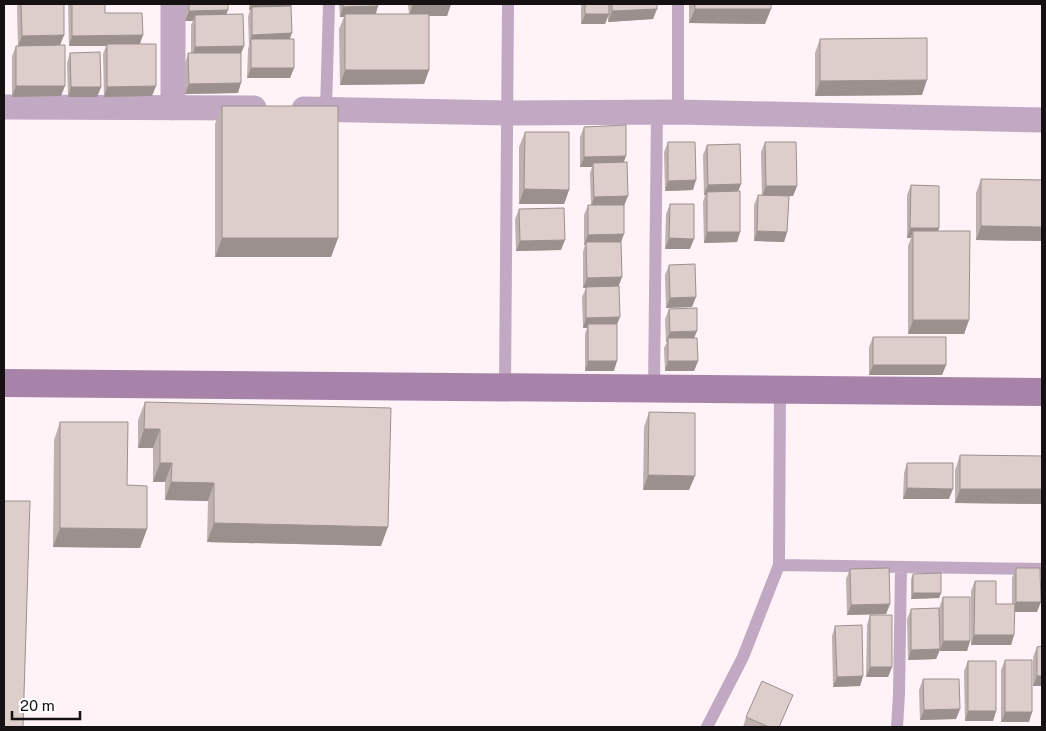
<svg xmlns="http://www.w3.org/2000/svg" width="1046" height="731" font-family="'Public Sans',sans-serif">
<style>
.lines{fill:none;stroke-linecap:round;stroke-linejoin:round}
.lane{stroke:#c1a9c4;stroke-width:12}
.street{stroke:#c1a9c4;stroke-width:25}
.secondary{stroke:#a783aa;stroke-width:28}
.wall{fill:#beb1af}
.shaded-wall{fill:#9b908e}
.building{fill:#ddcecb;stroke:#9b908e}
</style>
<rect width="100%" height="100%" fill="#fff3f7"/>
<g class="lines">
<!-- lane -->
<path class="lane" d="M326 109 329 4
M678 112V4
M505 388 508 4
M654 388 657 112
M779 565 1042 569
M707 727 743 657 779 565 780 389
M897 727 899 694 901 567"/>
<!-- street -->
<path class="street" d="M173 4V108
M4 107 254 108
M304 109 508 113 678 112 1042 120"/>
<!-- secondary -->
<path class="secondary" d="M4 383 1042 392"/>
</g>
<!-- wall -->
<path class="wall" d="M18 4H64V35L60 45 34 46 61 96 12 97V56L16 46H18L17 6Z
M68 4H105V13L143 35 140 44 152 96 104 97 103 54 106 46H69Z
M185 4H228L226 15 244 46 241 53 238 93 185 94V64L188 53H191V25L193 21H185Z
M249 4H292L291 6 290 39 294 68 290 78H247L248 49 249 45 248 17 250 10H249Z
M339 4H378L376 14H409L408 4H451L447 16H429V70L424 84 340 85 339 29 344 17H340Z
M581 4H657L653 19 608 22V16L605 24H581Z
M689 4H771L765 24 689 23Z
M820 39 922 95 815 96V53Z
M70 53 101 87 97 97H68L67 63Z
M222 106 338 238 331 257H215V124Z
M584 127 626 156 624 162V206L621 243 617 325 614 371H585V334L587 328H583L582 297 586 288H583V252L585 245H584V215L588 205H591L590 173 592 167H580V137Z
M525 132 569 190 564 204H519V147Z
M668 142 693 190 665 191 664 152Z
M765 142 797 186 793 196H789L787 232 784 242 754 241V205L758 195H762L761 152Z
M707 145 741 184 738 191 740 232 737 242 704 243 703 202 705 195H704L703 155Z
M981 179 1042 180V241L976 240V193Z
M911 185 939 228 938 231 969 320 964 334H908V246L911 238H907V195Z
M670 204 690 249H665L666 214Z
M519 209 561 250 516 251 515 219Z
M669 265 692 307 666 308 665 275Z
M669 309 694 338 698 361 694 371H665L664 348 667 342H666L665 319Z
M873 337 946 365 942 375H869V347Z
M145 402 381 546 207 542 208 501 165 500V482H153V448H138V420Z
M649 412 689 490H643L644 427Z
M60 422 127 485 147 529 140 548 53 547 54 440Z
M960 455 1042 456V504L955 503V470Z
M907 463 949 499H903L904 473Z
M1016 568 1037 612H1014V635L1011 645H971V591L975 581 996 604H1012V578Z
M850 569 890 604 886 614 847 615 846 579Z
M913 574 941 593 939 598 911 599V579Z
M1042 586V633L1041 589Z
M943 597 970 641 967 651 940 650 936 659 908 660 907 619 911 609 939 608Z
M870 615 892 667 888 677H866L867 625Z
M835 626 863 676 860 686 833 687 832 636Z
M1042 646V686H1033V657L1037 647Z
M1005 660 1032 712 1029 722H1001V670Z
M968 661 996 711 993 721H965L964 671Z
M923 679 960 709 956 719 920 720 919 690Z
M789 705 779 727H743L746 717Z"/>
<!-- shaded-wall -->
<path class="shaded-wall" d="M252 4H292L290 8 252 7 250 10H249Z
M413 4H451L447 16H409Z
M378 6 375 16 345 14 344 17H340L343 7Z
M657 9 653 19 608 22 612 11Z
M695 9H771L765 24 689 23Z
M228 10 224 20 195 15 193 21H185L189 11Z
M585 14H609L605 24H581Z
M292 33 288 44 251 39 249 45 252 35Z
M64 35 60 45 18 46 22 36Z
M143 35 139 45 107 44 106 46H69L72 36Z
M244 46 240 56 192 57 195 47Z
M251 68H294L290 78H247Z
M345 70H429L424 84 340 85Z
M927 80 922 95 815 96 820 81Z
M241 83 238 93 185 94 189 84Z
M16 86H65L61 96 12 97Z
M156 86 152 96 104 97 107 87Z
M71 87H101L97 97H68Z
M626 156 622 166 593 163 592 167H580L584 157Z
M696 180 693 190 665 191 668 181Z
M741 184 737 194 707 192 705 195H704L708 185Z
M766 186H797L793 196 762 197Z
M524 189 569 190 564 204H519Z
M628 196 624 206 591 207 594 197Z
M981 226 1042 227V241L976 240Z
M910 228H939L935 239 913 231 911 238H907Z
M757 231 787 232 784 242 754 241Z
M707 232H740L737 242 704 243Z
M624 234 620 245 586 242 585 245H584L588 235Z
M222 238H338L331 257H215Z
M669 238 694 239 690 249H665Z
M565 240 561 250 516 251 520 241Z
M622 277 618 288H583L587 278Z
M696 297 692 307 666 308 670 298Z
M620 317 616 327 588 324 587 328H583L586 318Z
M913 320H969L964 334H908Z
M697 331 693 341 668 338 667 342H666L670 332Z
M588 361H617L614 371H585Z
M668 361H698L694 371H665Z
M873 365H946L942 375H869Z
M144 429H160L153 448H138Z
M160 463H172L165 482H153Z
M648 475 695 476 689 490H643Z
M171 482 214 483 208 501 165 500Z
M907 488 953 489 949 499H903Z
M960 489H1042V504L955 503Z
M214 523 388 527 381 546 207 542Z
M60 528 147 529 140 548 53 547Z
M913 593H941L939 598 911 599Z
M1016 602H1041L1037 612H1012Z
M890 604 886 614 847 615 851 605Z
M974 635H1014L1011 645H971Z
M943 641H970L967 651H940Z
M940 649 936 659 908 660 911 650Z
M870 667H892L888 677H866Z
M863 676 860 686 833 687 837 677Z
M1037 676H1042V686H1033Z
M960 709 956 719 920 720 924 710Z
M968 711H996L993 721H965Z
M1005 712H1032L1029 722H1001Z"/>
<!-- building -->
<path class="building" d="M21 4H64V35L22 36Z
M72 4H105V13H142L143 35 72 36Z
M189 4H228V10L189 11Z
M343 4H378V6L343 7Z
M585 4H609V14H585Z
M612 4H657V9L612 11Z
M695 4H771V9H695Z
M291 6 292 33 252 35V7Z
M243 14 244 46 195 47V15Z
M345 14H429V70H345Z
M927 38V80L820 81V39Z
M251 39H294V68H251Z
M107 44H156V86L107 87Z
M65 45V86H16V46Z
M100 52 101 87H71L70 53Z
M188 53H241V83L189 84Z
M222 106H338V238H222Z
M626 125V156L584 157V127Z
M525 132H569V190L524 189Z
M668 142H695L696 180 668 181Z
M765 142H796L797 186H766Z
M740 144 741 184 708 185 707 145Z
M627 162 628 196 594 197 593 163Z
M981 179 1042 180V227L981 226Z
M911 185 939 186V228H910Z
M740 191V232H707V192Z
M758 195 789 196 787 232 757 231Z
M670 204H694V239L669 238Z
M588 205H624V234L588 235Z
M564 208 565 240 520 241 519 209Z
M913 231H970L969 320H913Z
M586 242H621L622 277 587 278Z
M695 264 696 297 670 298 669 265Z
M619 286 620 317 586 318V287Z
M697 308V331L670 332 669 309Z
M588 324H617V361H588Z
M873 337H946V365H873Z
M668 338H697L698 361H668Z
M145 402 391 408 388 527 214 523V483L171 482 172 463H160V429H144Z
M649 412 695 413V476L648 475Z
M60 422H128L127 485 147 486V529L60 528Z
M960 455 1042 456V489H960Z
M907 463H953V489L907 488Z
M4 501H30L23 727H4Z
M889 568 890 604 851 605 850 569Z
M1016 568H1040L1041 602H1016Z
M941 573V593H913V574Z
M975 581H996V604H1015L1014 635H974Z
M943 597H970V641H943Z
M939 608 940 649 911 650V609Z
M870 615H892V667H870Z
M862 625 863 676 837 677 835 626Z
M1042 646V676H1037V647Z
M1005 660H1032V712H1005Z
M968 661H996V711H968Z
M923 679H959L960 709 924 710Z
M762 681 793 695 779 727H769L746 717Z"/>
<!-- border -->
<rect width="1046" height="731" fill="none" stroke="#151112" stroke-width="10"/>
<!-- scale -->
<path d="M12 711v8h68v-8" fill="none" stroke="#151112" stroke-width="2.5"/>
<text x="20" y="711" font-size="15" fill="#151112" stroke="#ffffff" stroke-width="4" paint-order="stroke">20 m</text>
</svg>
